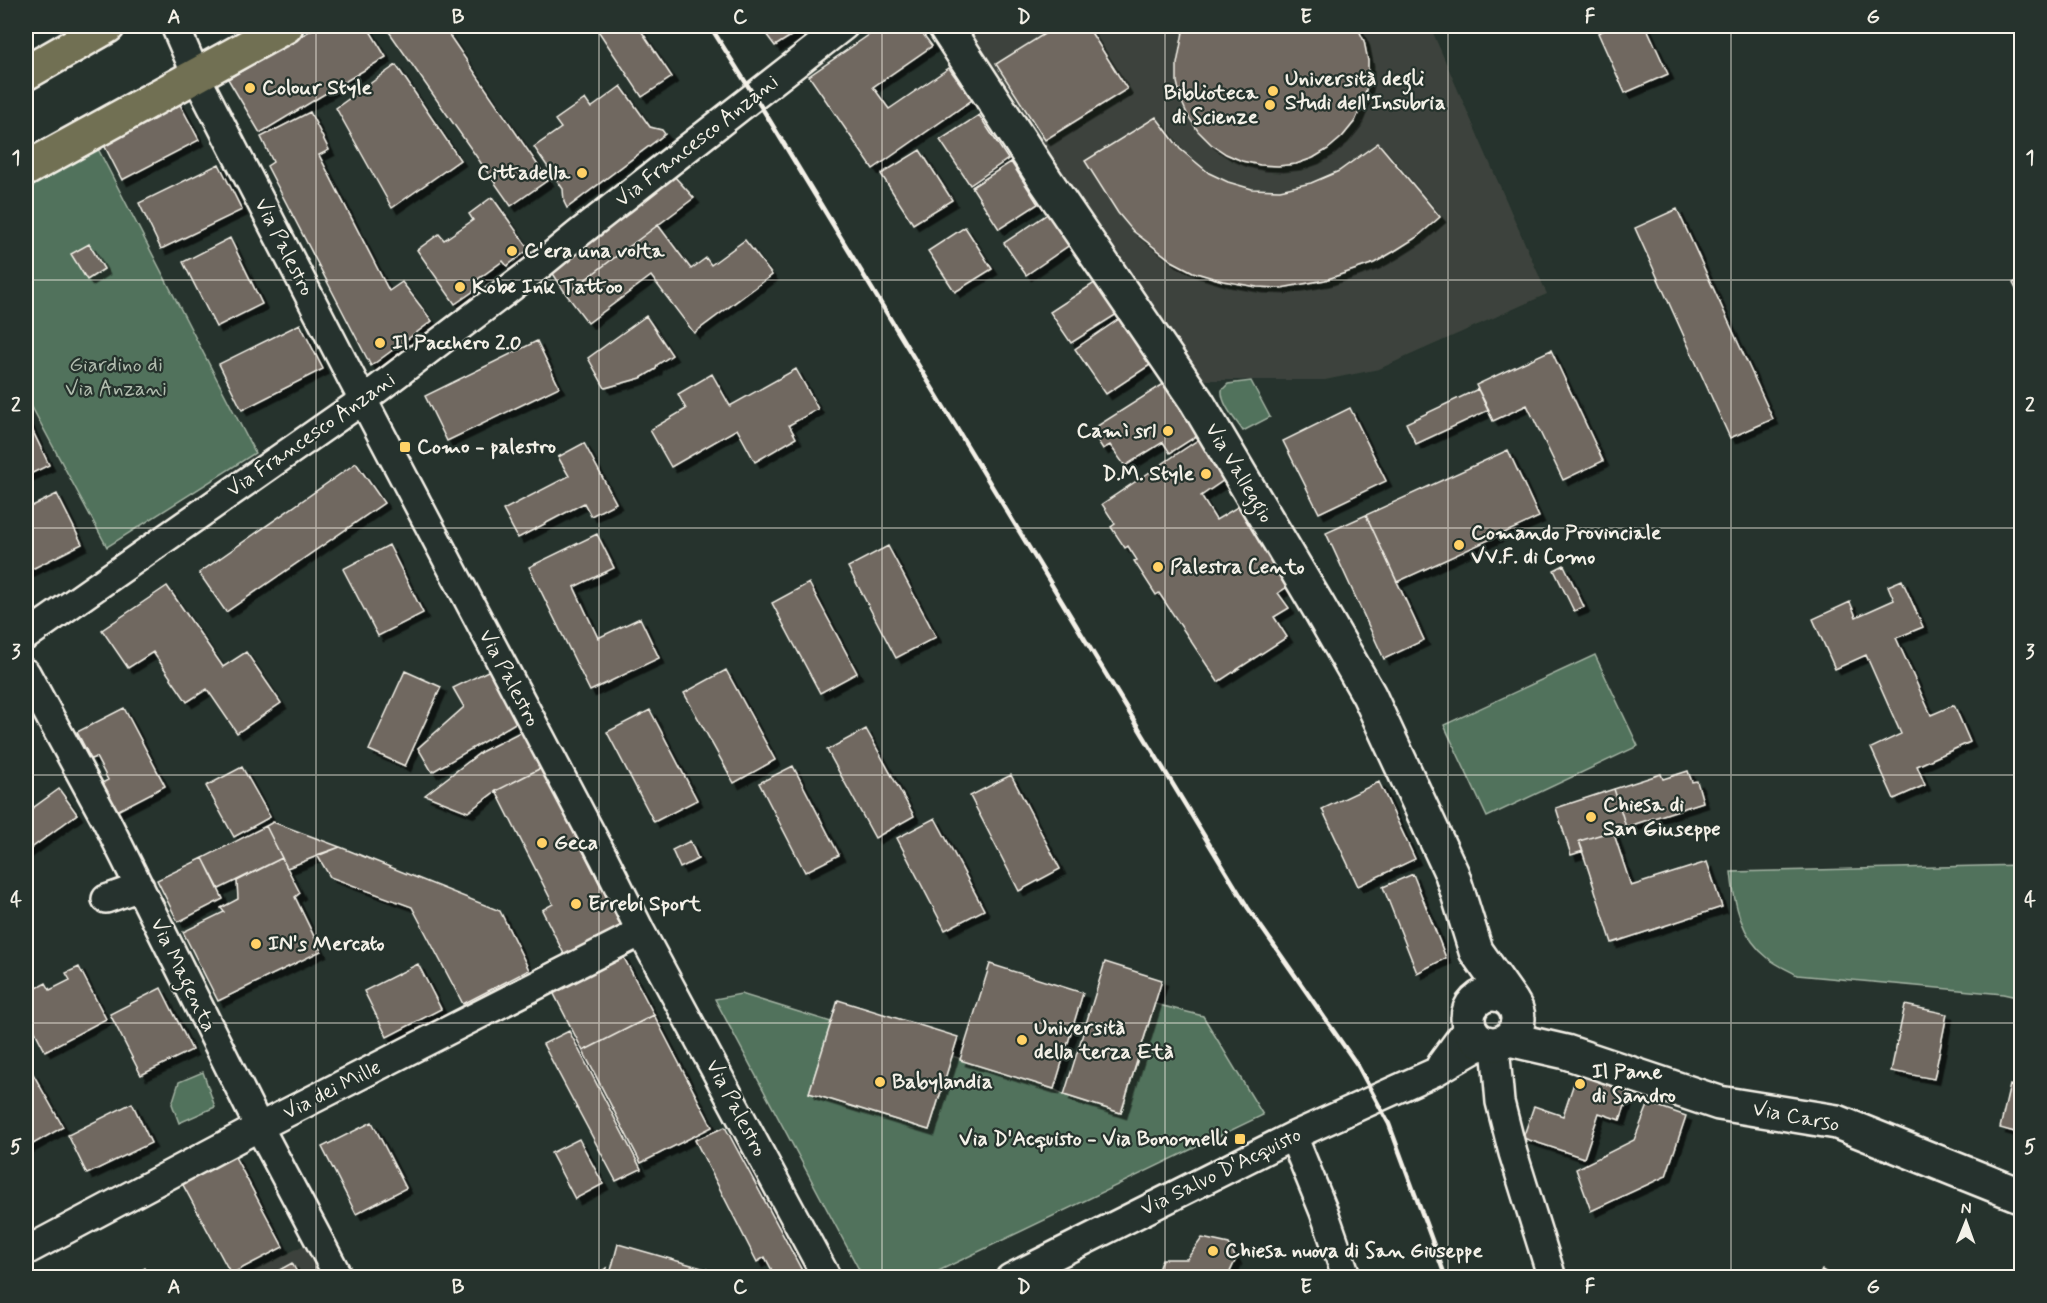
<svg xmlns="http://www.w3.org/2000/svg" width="2047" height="1303" font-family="Mynerve,sans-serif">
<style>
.built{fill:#3c433c}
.green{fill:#51725c;stroke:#a2b2a2;stroke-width:1.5}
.building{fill:#6f6760;stroke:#f4f1e8;stroke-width:1.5;filter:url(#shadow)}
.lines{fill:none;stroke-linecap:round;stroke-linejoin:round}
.minor-casing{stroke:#f4f1e8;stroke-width:32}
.tertiary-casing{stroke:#f4f1e8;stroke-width:38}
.primary-casing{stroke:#f4f1e8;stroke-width:38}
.minor{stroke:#26332d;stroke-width:27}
.tertiary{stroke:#26332d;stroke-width:33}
.primary{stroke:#716f52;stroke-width:33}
.rail{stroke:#f4f1e8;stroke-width:4.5}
.grid{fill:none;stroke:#f4f1e8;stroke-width:1.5;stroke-opacity:0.55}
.poi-dot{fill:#ffd166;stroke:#26332d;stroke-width:2}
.labels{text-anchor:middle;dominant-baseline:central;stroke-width:4.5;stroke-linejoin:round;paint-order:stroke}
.poi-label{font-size:21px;font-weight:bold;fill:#f4f1e8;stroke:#26332d;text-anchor:start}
.street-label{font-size:21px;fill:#f4f1e8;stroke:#26332d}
.park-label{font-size:21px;fill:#b3beb0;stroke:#26332d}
.neatline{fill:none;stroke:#f4f1e8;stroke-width:2}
.grid-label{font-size:20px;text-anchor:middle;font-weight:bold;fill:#f4f1e8}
</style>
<defs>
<filter id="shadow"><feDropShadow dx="5.5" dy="5.5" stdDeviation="0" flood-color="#0009"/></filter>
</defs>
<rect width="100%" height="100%" fill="#26332d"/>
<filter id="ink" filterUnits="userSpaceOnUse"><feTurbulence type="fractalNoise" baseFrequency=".0167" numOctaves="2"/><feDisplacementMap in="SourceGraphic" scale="12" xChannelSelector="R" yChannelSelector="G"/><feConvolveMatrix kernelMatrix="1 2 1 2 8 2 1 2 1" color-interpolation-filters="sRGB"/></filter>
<g filter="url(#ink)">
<!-- built -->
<path class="built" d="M965 26H1430L1547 294 1379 369 1325 380H1205L1132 279 1058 172Z
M306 1244 322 1277H300L292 1263 265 1277 239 1278Z"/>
<!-- green -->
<path class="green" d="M95 143 255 453 107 547 26 396V181Z
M1251 381 1270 417 1243 431C1235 419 1221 404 1222 390L1228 384Z
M1595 655 1638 746 1487 817 1444 725Z
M2021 865V998L2003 994 1797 975C1787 969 1776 965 1768 958 1741 937 1734 904 1731 872Z
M741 994 831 1022 809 1093 929 1130 952 1056 1054 1089 1064 1095 1121 1113 1155 1004 1203 1016 1263 1115 926 1277H863L715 999Z
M203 1072 215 1107 179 1123 172 1104 179 1082Z"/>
<!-- building -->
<path class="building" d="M318 26H367L386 57 260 133 228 79Z
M385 26H443L548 180 511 206Z
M595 26H638L672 77 642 97Z
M760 26H807L775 46Z
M882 26H917L932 46 873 87 889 109 949 68 972 100 873 169 809 76Z
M1057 26H1087L1127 89 1045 140 996 64Z
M1176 26H1357L1364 41 1368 61V82L1363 102 1355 121 1342 137 1328 149 1313 158 1296 164 1278 166 1260 165 1242 161 1226 154 1211 144 1198 131 1188 116 1181 100 1177 82V64L1183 32Z
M1614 26H1646L1668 74 1625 93 1598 33Z
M396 65 460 160 392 208 336 108Z
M621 86 650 127 662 130 665 134 567 208 564 202 563 189 534 147 561 128 555 120 585 99 591 108Z
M177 99 199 140 122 180 101 139Z
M310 112 329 150 319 155 389 291 402 282 432 321 371 366 267 166 273 162 261 137Z
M979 115 1008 159 970 185 940 140Z
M1156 117 1180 149 1209 173 1228 182 1252 189 1280 190 1311 183 1339 171 1378 143 1440 217 1417 237 1393 252 1374 263 1325 280 1281 288 1257 287 1223 281 1193 272 1172 261 1133 231 1118 213 1085 161Z
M920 150 952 200 913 224 881 174Z
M1011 162 1038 204 999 229 972 187Z
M219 164 242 210 161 249 139 203Z
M674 176 694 198 566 294 550 269Z
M492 197 529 249 507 266 503 261 474 282 478 288 455 304 417 250 439 234 444 240 473 220 469 214Z
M1677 209 1773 419 1730 438 1635 228Z
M1049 213 1071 244 1026 275 1004 243Z
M658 225 691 269 706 258 711 265 745 240 772 275 694 333 651 276 588 323 566 294Z
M965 227 992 269 955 292 928 251Z
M230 238 262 304 216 327 183 262Z
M89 244 104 269 87 280 71 254Z
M2022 279V301L2013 283Z
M1096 282 1117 314 1071 343 1050 312Z
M646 316 672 355 657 365 656 369 641 378 605 388 588 358Z
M1119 319 1150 365 1106 394 1075 349Z
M300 324 323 369 242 410 219 364Z
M537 341 559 387 447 441 425 396Z
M1551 350 1603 461 1563 480 1527 405 1493 421 1476 385Z
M796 369 818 409 789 425 796 438 755 462 737 429 671 467 650 430 686 409 678 394 712 374 730 406Z
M1165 383 1198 435 1170 453 1163 442 1125 466 1110 445 1103 449 1091 430Z
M1478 389 1489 410 1416 444 1406 423Z
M1350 408 1386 481 1319 513 1283 441Z
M26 417 49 465 26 476Z
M1201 438 1227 478 1201 496 1216 520 1244 503 1286 568 1278 573 1287 587 1278 593 1289 608 1274 617 1287 637 1218 682 1159 593 1156 595 1134 561 1137 560 1128 546 1125 548 1111 527 1115 524 1102 504Z
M584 443 616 503 591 516 584 503 518 538 503 510 569 476 558 457Z
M1508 450 1539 517 1397 582 1366 515Z
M356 463 384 503 226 612 199 573Z
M57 494 82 544 26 572V509Z
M1366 515 1424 640 1384 659 1326 533Z
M597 534 614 568 574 587 598 638 640 618 659 658 590 691 529 567Z
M389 545 423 613 378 636 343 569Z
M888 546 936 637 896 658 848 567Z
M1564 565 1584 607 1574 611 1554 570Z
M1902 580 1923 627 1896 638 1931 715 1954 705 1970 742 1917 766 1925 785 1894 799 1871 748 1901 734 1866 655 1835 669 1813 619 1850 602 1856 617 1894 600 1888 586Z
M809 583 857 673 820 693 772 603Z
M167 586 223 667 246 652 281 703 237 733 207 689 187 702 153 652 128 668 102 630Z
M490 670 517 722 432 772 418 748 464 707 453 688Z
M726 670 775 760 734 783 684 693Z
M405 671 441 687 405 766 369 750Z
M124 708 165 786 117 811 102 783 108 780 96 757 91 759 77 732Z
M650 710 697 800 654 822 607 732Z
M866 729 914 816 875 838 827 750Z
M522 731 541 768 496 791 468 812 425 795 481 752Z
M793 766 839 855 805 872 759 783Z
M242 767 270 817 234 837 206 786Z
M541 768 624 932 567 960 542 910 553 904 496 791Z
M1688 771 1692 782 1697 781 1703 802 1626 827 1614 789 1661 774 1663 779Z
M1011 775 1060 869 1019 891 970 796Z
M1379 782 1415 859 1358 886 1322 809Z
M59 789 77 814 26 852V813Z
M1614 789 1626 827 1579 841 1583 851 1571 855 1556 808Z
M935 818 984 910 945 930 897 838Z
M273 822 340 847 287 868 266 826Z
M266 826 282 858 219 889 203 858Z
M1613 831 1631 886 1707 862 1722 907 1612 943 1579 841Z
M690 841 698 859 680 868 672 850Z
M340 847 500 911 529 970 463 1004 412 907 330 877 317 855Z
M203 858 223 899 178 922 157 880Z
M282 858 300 893 295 897 321 951 218 1001 183 932 224 912 221 908 238 899 237 881Z
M1413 874 1446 958 1417 973 1383 887Z
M622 954 654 1015 583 1051 552 990Z
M1105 962 1162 980 1121 1113 1064 1095Z
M418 964 441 1009 387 1037 364 991Z
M990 964 1083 993 1054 1089 960 1060Z
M79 967 106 1019 45 1051 26 1014V1003L31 1000 27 993 46 983 50 990 70 980 66 973Z
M161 988 192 1050 141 1075 110 1014Z
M838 1000 958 1037 929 1130 809 1093Z
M1905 1005 1947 1014 1934 1079 1891 1071Z
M654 1015 712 1127 641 1163 583 1051Z
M2022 1016V1048L2014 1046Z
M569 1031 641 1169 616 1181 543 1044Z
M32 1072 63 1127 26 1148V1076Z
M1577 1074 1630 1092 1620 1120 1599 1113 1584 1158 1523 1138 1534 1106 1563 1116Z
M2010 1085 2022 1089V1134L2000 1128Z
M132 1103 151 1143 87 1174 68 1135Z
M1649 1103 1686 1116 1666 1176 1591 1211 1576 1169 1634 1140Z
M372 1122 406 1188 356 1214 322 1147Z
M725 1127 806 1278H776L765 1257 757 1262 695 1140Z
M579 1139 603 1184 575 1199 551 1153Z
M234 1155 283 1247 231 1274 182 1183Z
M1202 1238 1229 1244 1236 1259 1228 1276 1229 1278H1155L1162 1259H1187Z
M618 1244 730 1276 729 1278H609Z
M292 1263 300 1278H265Z
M145 1268 150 1278H128Z
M607 1268 604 1278H588Z
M1822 1270 1836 1278H1818Z"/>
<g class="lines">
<!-- minor casing -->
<g class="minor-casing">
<path id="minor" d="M175 26 200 84 352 379 604 858 641 932 827 1278
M26 636 363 400 534 270 578 234 844 26
M26 673 107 822 259 1127 339 1278
M106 899 140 887
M1495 1045 1500 1102 1513 1153 1552 1278
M1441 1064 1469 1026
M1293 1136 1324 1212 1347 1278
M26 1251 259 1127 641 932
M1010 1278 1293 1136 1435 1072 1485 1043"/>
</g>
<!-- tertiary casing -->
<g class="tertiary-casing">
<path id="tertiary" d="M945 26 1046 181 1197 402 1318 606 1369 695 1452 874 1476 951 1512 1002
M1468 1019a25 25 0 1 1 50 0a25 25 0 1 1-50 0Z
M1509 1039 1566 1052 1719 1103 1837 1122 2022 1196"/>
</g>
<!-- primary casing -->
<g class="primary-casing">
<path id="primary" d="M26 73 108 26
M26 169 286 26"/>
</g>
<!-- minor -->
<use href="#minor" class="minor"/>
<!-- tertiary -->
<use href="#tertiary" class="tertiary"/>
<!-- primary -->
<use href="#primary" class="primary"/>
<!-- rail -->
<path class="rail" d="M710 26 767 116 1248 908 1358 1066 1389 1124 1446 1278"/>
</g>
</g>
<!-- grid -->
<path class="grid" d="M316 26V1278M599 26V1278M882 26V1278M1165 26V1278M1448 26V1278M1731 26V1278M26 280H2022M26 528H2022M26 775H2022M26 1023H2022"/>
<!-- markers -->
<g class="poi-dot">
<circle cx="250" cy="88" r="6"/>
<circle cx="1273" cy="91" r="6"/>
<circle cx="1270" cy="105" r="6"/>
<circle cx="582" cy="173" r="6"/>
<circle cx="512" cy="251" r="6"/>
<circle cx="460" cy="287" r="6"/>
<circle cx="380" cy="343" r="6"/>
<circle cx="1168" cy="431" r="6"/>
<rect x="399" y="441" width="12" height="12" rx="3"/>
<circle cx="1206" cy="474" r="6"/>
<circle cx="1459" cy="545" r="6"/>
<circle cx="1158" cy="567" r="6"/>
<circle cx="1591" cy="817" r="6"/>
<circle cx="542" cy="843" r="6"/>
<circle cx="576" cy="904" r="6"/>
<circle cx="256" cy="944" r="6"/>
<circle cx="1022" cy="1040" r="6"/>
<circle cx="880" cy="1082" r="6"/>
<circle cx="1580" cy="1084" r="6"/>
<rect x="1234" y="1133" width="12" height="12" rx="3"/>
<circle cx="1213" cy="1251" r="6"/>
</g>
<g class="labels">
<!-- poi labels -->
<g class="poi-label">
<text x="1285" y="79">Università degli<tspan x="1285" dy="24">Studi dell'Insubria</tspan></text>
<text x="262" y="88">Colour Style</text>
<text x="1258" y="93" text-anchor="end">Biblioteca<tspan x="1258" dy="24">di Scienze</tspan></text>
<text x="570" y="173" text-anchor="end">Cittadella</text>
<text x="524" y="251">C'era una volta</text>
<text x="472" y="287">Kobe Ink Tattoo</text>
<text x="392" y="343">Il Pacchero 2.0</text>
<text x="1156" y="431" text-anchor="end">Camì srl</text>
<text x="417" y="447">Como - palestro</text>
<text x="1194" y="474" text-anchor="end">D.M. Style</text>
<text x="1471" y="533">Comando Provinciale<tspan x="1471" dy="24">VV.F. di Como</tspan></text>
<text x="1170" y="567">Palestra Cento</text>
<text x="1603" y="805">Chiesa di<tspan x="1603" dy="24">San Giuseppe</tspan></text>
<text x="554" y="843">Geca</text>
<text x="588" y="904">Errebi Sport</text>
<text x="268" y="944">IN's Mercato</text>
<text x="1034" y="1028">Università<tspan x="1034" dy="24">della terza Età</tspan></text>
<text x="1592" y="1072">Il Pane<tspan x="1592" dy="24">di Sandro</tspan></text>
<text x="892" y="1082">Babylandia</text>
<text x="1228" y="1139" text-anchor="end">Via D'Acquisto - Via Bonomelli</text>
<text x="1225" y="1251">Chiesa nuova di San Giuseppe</text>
</g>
<!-- street labels -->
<g class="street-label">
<text transform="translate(697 141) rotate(-38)">Via Francesco Anzani</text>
<text transform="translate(284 247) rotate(63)">Via Palestro</text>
<text transform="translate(311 435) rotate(-35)">Via Francesco Anzani</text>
<text transform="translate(1239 473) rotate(59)">Via Valleggio</text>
<text transform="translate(509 678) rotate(62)">Via Palestro</text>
<text transform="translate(183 975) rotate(64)">Via Magenta</text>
<text transform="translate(332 1090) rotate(-27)">Via dei Mille</text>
<text transform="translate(736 1108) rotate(62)">Via Palestro</text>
<text transform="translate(1796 1117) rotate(11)">Via Carso</text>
<text transform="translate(1221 1172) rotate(-26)">Via Salvo D'Acquisto</text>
</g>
<!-- park labels -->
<g class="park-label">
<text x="116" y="365">Giardino di<tspan x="116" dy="24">Via Anzani</tspan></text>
</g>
</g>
<!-- margin -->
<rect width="2047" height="1303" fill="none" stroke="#26332d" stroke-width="66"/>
<!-- north arrow -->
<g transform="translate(1966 1222) rotate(1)" stroke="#26332d" stroke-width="4.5" paint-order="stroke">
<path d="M0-4.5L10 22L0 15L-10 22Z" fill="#f4f1e8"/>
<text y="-9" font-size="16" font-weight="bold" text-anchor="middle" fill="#f4f1e8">N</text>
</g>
<rect x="33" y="33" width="1981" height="1237" class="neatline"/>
<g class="grid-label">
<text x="174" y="23">A</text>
<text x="458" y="23">B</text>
<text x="740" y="23">C</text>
<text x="1024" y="23">D</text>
<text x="1306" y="23">E</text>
<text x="1590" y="23">F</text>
<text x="1873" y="23">G</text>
<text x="16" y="164">1</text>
<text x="2030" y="164">1</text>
<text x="16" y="411">2</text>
<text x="2030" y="411">2</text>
<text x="16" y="658">3</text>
<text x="2030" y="658">3</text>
<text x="16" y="906">4</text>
<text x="2030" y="906">4</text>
<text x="16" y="1153">5</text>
<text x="2030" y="1153">5</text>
<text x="174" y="1293">A</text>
<text x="458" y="1293">B</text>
<text x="740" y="1293">C</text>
<text x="1024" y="1293">D</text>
<text x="1306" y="1293">E</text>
<text x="1590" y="1293">F</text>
<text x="1873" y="1293">G</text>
</g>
</svg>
